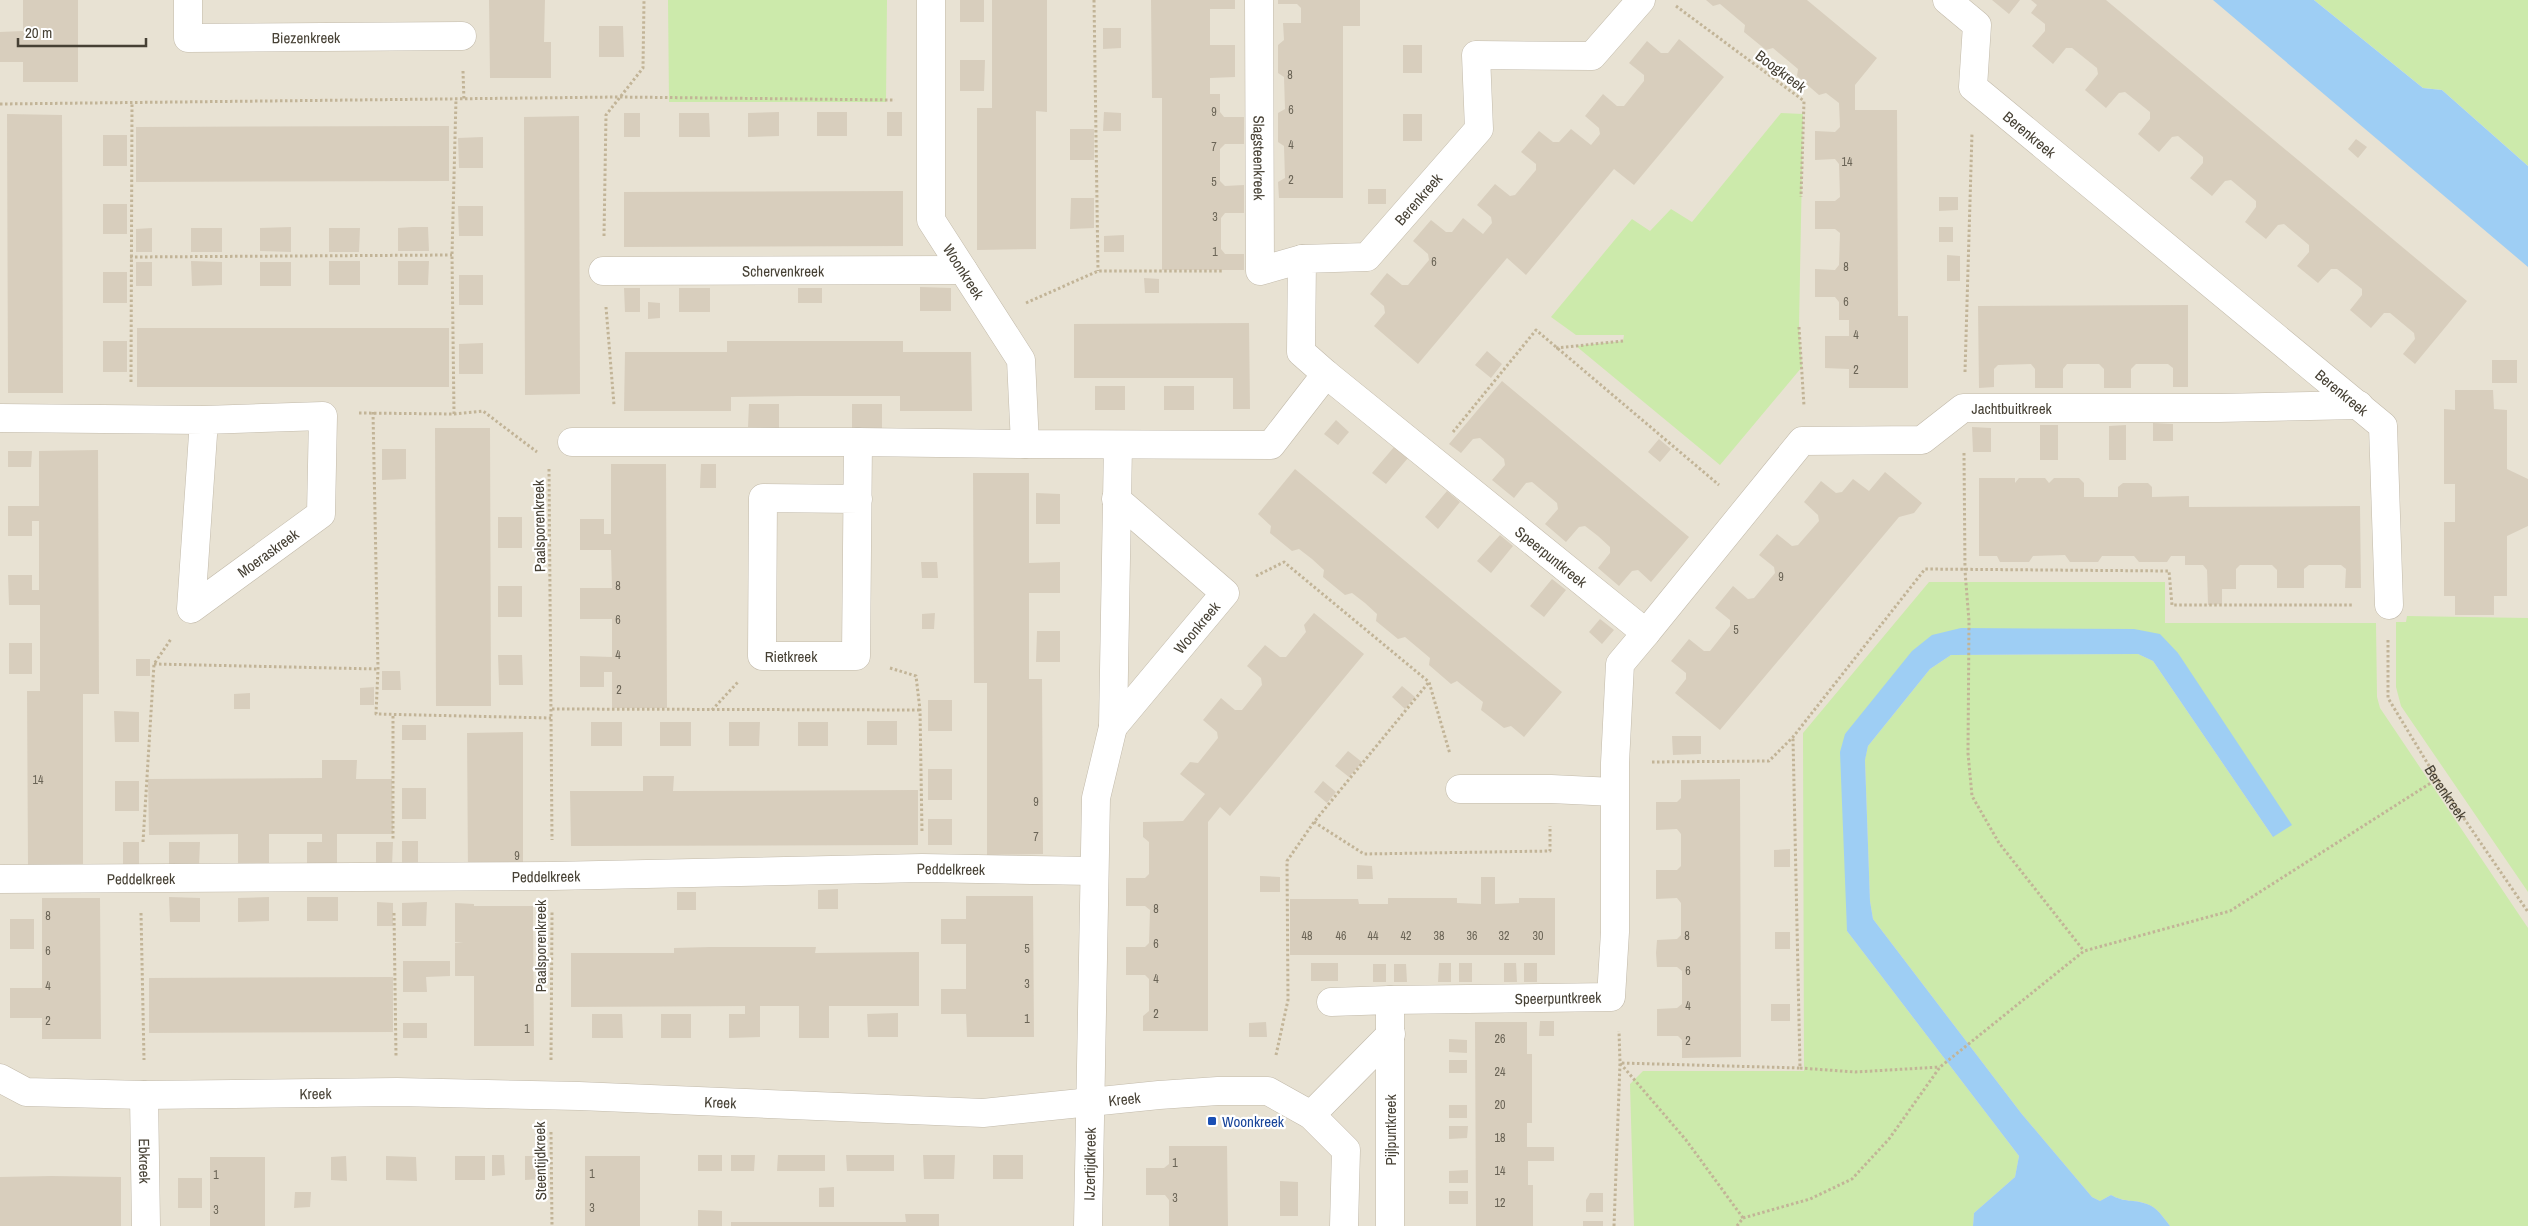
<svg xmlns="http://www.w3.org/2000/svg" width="2528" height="1226" font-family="'Archivo Narrow',sans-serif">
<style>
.residential{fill:#e8e2d3}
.green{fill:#cceaab}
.water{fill:#9ecef4}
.building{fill:#d8cebd}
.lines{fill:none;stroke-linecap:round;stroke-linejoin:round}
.pedestrian-casing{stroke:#c2baaa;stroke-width:29}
.minor-casing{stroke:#c2baaa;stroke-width:29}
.tertiary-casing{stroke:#c2baaa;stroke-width:29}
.path{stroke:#c2b497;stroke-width:3;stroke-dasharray:2.5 2.5;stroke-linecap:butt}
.pedestrian{stroke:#fff;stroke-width:28}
.minor{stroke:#fff;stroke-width:28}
.tertiary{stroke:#fff;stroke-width:28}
.transit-dot{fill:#1a4fb4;stroke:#fff;stroke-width:2}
.labels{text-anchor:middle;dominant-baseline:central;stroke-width:4.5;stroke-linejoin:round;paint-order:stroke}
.number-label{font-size:12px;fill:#6a6456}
.street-label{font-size:15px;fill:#464034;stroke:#fff}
.transit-label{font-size:15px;fill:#164399;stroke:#fff;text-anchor:start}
</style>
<rect width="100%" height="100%" fill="#f3efe5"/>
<!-- residential -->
<path class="residential" d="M0 0H2244L2528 251V1226H0Z"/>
<!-- green -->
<path class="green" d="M668 0H887L886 102H669Z
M2314 0H2528V166L2442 90 2423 88Z
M1781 113 1803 114 1799 327 1802 367 1720 465 1576 346 1623 341 1624 335H1576L1551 317 1632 219 1650 231 1671 209 1692 222Z
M1929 582H2165V623H2376L2377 697 2380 708 2528 928V1226H2170C2163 1217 2157 1207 2147 1204 2134 1199 2125 1203 2111 1195L2100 1201 2092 1197 2021 1113 1873 919 1870 901 1865 759 1868 746 1930 669 1951 655 2138 654 2153 661 2273 837 2178 653 1961 628 1845 734 1847 931 2019 1156 2015 1177 1974 1213 1973 1226H1634L1630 1084 1643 1071H1804L1803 733Z
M2407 616 2528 618V892L2401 706 2396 687V622H2406Z"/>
<!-- water -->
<path class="water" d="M2213 0H2314L2423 88 2442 90 2528 166V267Z
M1961 628 2134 629 2160 634 2178 653 2292 825 2273 837 2153 661 2138 654 1951 655 1930 669 1868 746 1865 760 1870 901 1873 919 2021 1113 2092 1197 2100 1201 2111 1195C2125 1203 2133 1199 2147 1204 2157 1207 2163 1217 2170 1226H1973L1974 1213 2015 1177 2019 1156 1847 931 1840 752 1845 734 1912 651 1932 635Z"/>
<!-- building -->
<path class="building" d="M23 0H78V82H23V62H0V32L23 31Z
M489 0H545L544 42H551V78H490Z
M960 0H984V22H960Z
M992 0H1047V112L1036 111V249L977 250V108H992Z
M1151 0H1235V9H1210V45H1235V77L1210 78V94H1220V112L1224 117H1244V144H1225L1220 149V181L1225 186 1244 185V213H1225L1221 218V249L1225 254H1244V270H1162V98H1152Z
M1278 0H1360V26H1343V198H1279L1278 182 1285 178 1284 146 1278 142V113L1285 109 1284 77 1278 73V45L1284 40 1283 23H1301V8L1297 4H1278Z
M1706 0H1807L1877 58 1855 85V110H1897L1898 316H1908V388H1849V369L1825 368V336H1849V320H1839V302L1835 297H1815V269L1835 270 1839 265 1840 233 1835 229H1815V201H1835L1840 197 1839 164 1835 159 1815 160V131L1835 132 1840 127 1839 103 1826 93 1819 95 1797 76 1798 69 1773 48 1766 50 1744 32 1745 25 1720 4 1713 6Z
M1992 0H2020L2009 14Z
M2031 0H2106L2467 301 2415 364 2403 354 2415 339 2414 333 2390 313H2384L2371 328 2350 310 2362 295V289L2337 269H2331L2318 283 2297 266 2309 252V245L2284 224 2278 225 2266 239 2245 222 2256 207V201L2231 180 2225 181 2212 196 2190 178 2203 163V157L2178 136 2172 137 2159 152 2138 134 2150 119V112L2125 92 2119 93 2106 108 2085 90 2098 74 2097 68 2072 48H2066L2053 64 2032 46 2045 31V24L2031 13 2037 5Z
M599 26H623L624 57H599Z
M1103 28H1121V48L1103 49Z
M1679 39 1724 77 1634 185 1614 169 1526 275 1507 258 1418 364 1374 326 1385 313 1384 306 1370 294 1387 273 1402 285H1408L1429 260 1428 254 1413 241 1431 220 1446 232H1452L1463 218 1483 234 1492 223 1491 217 1477 205 1495 184 1510 196 1515 195 1536 170V164L1521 152 1539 131 1553 142H1559L1571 129 1591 145 1600 134 1599 128 1585 116 1603 94 1617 106H1624L1644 81V75L1629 63 1647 41 1661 53H1668Z
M1403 45H1422V73H1403Z
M960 60H985L984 91H960Z
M779 112V136L748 137V113Z
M817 112H847V136H817Z
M887 112H902V136H887Z
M1104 112 1121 113V131H1103Z
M624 113H640V137H624Z
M679 113H709L710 137H679Z
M7 114 62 115 63 393H8Z
M1403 114H1422V141H1403Z
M579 116 580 394 525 395 524 117Z
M449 126V181L136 182V127Z
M1070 129H1094V160H1070Z
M103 135H127V166H103Z
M483 137V168H459L458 138Z
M2356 139 2367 147 2358 158 2348 149Z
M1368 189H1386V204H1368Z
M903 191V246L624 247V192Z
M1939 197H1958V210L1939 211Z
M1071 198H1094V228L1070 229Z
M103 204H127V234H103Z
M458 206H483V236H459Z
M291 227V252L260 251V228Z
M413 227H428L429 251H398V228Z
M1939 227H1953V242H1939Z
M152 228V252H136V229Z
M191 228H222V252H191Z
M329 228H360L359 252H329Z
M1124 235V252H1104V236Z
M1947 255 1960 256V281H1947Z
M191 261 222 262V285L192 286Z
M329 261H360V285H329Z
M398 261H429L428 285H398Z
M136 262H152V286H136Z
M260 262H291V286H260Z
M103 272H127V303H103Z
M459 275H483V305H459Z
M1144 278 1159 279V293H1145Z
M920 287 951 288V311H920Z
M624 288H640V312H625Z
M679 288H710V312H679Z
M798 288H822V303H798Z
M648 302 660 303V318L648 319Z
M2188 305V387H2173V368L2168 364H2136L2131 369V388H2104V369L2099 364H2067L2063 369V388H2035V369L2031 364 1998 365 1994 369V387L1979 388 1978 306Z
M1249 323 1250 409H1233V378H1074V324Z
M137 328H449V387H137Z
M103 341H127V372H103Z
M727 341H903V352H971L972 411H900V396H798L731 397V411H624L625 352H727Z
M483 343V374H459V344Z
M1487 351 1502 364 1491 378 1475 365Z
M2492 360H2517V383H2492Z
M1502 381 1689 537 1651 582 1638 570 1632 571 1619 586 1598 568 1610 553V547L1598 536 1585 526 1579 527 1566 542 1545 524 1558 509 1557 503 1532 482 1526 483 1514 498 1492 480 1505 465 1504 459 1480 438 1473 439 1461 453 1449 444Z
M1095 386H1125V410H1095Z
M1164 386H1194V410H1164Z
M2455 390H2493L2494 409 2507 410V469L2528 479V526L2507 536V596H2494V615H2455V596H2444V522H2455V484H2444V409L2455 410Z
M749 404H779V428L748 427Z
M852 404H882V428H852Z
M1336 420 1349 432 1338 445 1324 434Z
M2153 423 2173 424V441H2153Z
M2040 425H2058V460H2040Z
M2126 425V460H2109V426Z
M1972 427 1991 428V452H1973Z
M435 428H490L491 706H436Z
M1659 439 1671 449 1660 462 1648 452Z
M1394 447 1408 458 1386 484 1372 473Z
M382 449H406V479L382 480Z
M98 450 99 694H83V867L28 866 27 691H40V605H9L8 575H32V590H39V521H32V536H8V506H39V451Z
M8 451H32L31 467H8Z
M611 464H666L667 708H612V672H604V687H580V656L612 657V619H580V588H612L611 550H580V519H604V534H611Z
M701 464H716V488H700Z
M1295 469 1562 692 1524 737 1511 726 1504 728 1481 710 1483 702 1457 681 1451 684 1429 665 1430 658 1405 637 1398 639 1376 621 1377 614 1365 603 1352 593 1345 595 1323 577 1324 570 1312 559 1299 549 1292 551 1270 533 1271 526 1258 514Z
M1885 472 1922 503 1914 513 1899 517 1720 730 1675 693 1686 679V673L1671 661 1689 639 1704 651H1710L1730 626V620L1715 608 1733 586 1748 599 1754 598 1775 573 1774 567 1759 555 1777 534 1792 546 1798 545 1819 521 1818 515 1804 502 1821 481 1836 493 1842 492 1853 479 1869 491Z
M973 473H1029V563L1060 562V593H1029V679H1042L1043 854 987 855V683H974Z
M1979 478H2015V483L2019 478H2045L2049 483 2054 478H2079L2084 483V497H2118V487L2123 483H2148L2152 487V497L2189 496V507L2360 506 2361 588H2345L2346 569 2341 565H2309L2304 569V588H2277V570L2272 565H2240L2236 569V589H2222V604L2208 605 2207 570 2203 565H2185V556H2171L2167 562H2139L2134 556H2102L2098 562H2070L2065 555 2033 556 2029 562H2000L1997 556H1979Z
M1447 491 1460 502 1438 529 1425 517Z
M1036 493 1060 494V524H1036Z
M498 517H522V548H498Z
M1500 535 1513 546 1491 573 1477 561Z
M921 562H937L938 578H922Z
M1552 579 1566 590 1544 617 1530 606Z
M498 586H522V617H498Z
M935 613 934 629H922V614Z
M1314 613 1364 654 1230 816 1220 807 1208 822V1031H1143V1016L1149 1011V979L1145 975H1126V947H1145L1149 943 1150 910 1145 906H1126V878H1145L1149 874V842L1143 837V822L1183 821 1205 794 1180 774 1190 762 1198 763 1218 738 1217 732 1203 720 1221 698 1235 710H1242L1262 685 1261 678 1247 666 1265 645 1280 657H1286L1306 632 1304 625Z
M1600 619 1614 630 1602 644 1589 632Z
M1037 631H1060V662H1036Z
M9 643H32V674H9Z
M498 655H522L523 685H499Z
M136 659H150V676H136Z
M382 671H400L401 690H382Z
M1402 686 1415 697 1405 709 1392 697Z
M374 687V705H360V688Z
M250 693V709H234V694Z
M928 700H952V731H928Z
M114 711 139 712V742H115Z
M867 721H897V745H867Z
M591 722H622V746H591Z
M660 722H691V746H660Z
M729 722H760L759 746H729Z
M798 722H828V746H798Z
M402 725H426V740H402Z
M523 732V873H468L467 733Z
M1672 736H1701V754L1673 755Z
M1348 751 1362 762 1349 777 1335 766Z
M322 760H357L356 779H392L393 834H337V866H307V842H322V834H269V866H238V834L149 835 148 779 322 778Z
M928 769H952V800H928Z
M643 776H674L673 791 918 790V845L571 846 570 791H643Z
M1740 779 1741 1057 1682 1058V1040L1678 1036H1657V1009L1677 1008 1682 1004V971L1677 967H1657L1656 953 1657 940 1677 939 1681 935V903L1677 898 1656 899V870H1677L1681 866V834L1677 829 1656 830V802H1677L1681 798V780Z
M115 781H139V811H115Z
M1323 781 1336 792 1327 803 1314 792Z
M402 788H426V819H402Z
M928 819H952V845H928Z
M402 841H418V866L402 865Z
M123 842H139V866H123Z
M169 842H200L199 866H169Z
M376 842H393L392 866H376Z
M1790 849V867H1774V850Z
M1357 865 1372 866 1373 879H1357Z
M1260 876 1280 877V892H1260Z
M1481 877H1495V904L1519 903V898H1555V955H1290V899H1358L1359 904H1388V898H1457V903L1481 904Z
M838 889V909H818V890Z
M677 892H696V910H677Z
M966 896H1033L1034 1037H967L966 1014H941V989H966V944H941V919H966Z
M169 897 200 898V922H170Z
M269 897V921L238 922V898Z
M307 897H338V921H307Z
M42 898H100L101 1039H42V1018H10V988H42Z
M377 902 393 903V926H377Z
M427 902 426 926H402V903Z
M455 903 474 904V906H533L534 1046H474V976H455V943L463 942H455Z
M10 919H34V949H10Z
M1775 932H1790V949H1775Z
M710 947H816L815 953 919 952V1006H829V1038H799V1006H760V1037L729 1038V1014H745V1006L571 1007V953H674V948Z
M403 961H450V976L426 977 427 992H403Z
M1311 963H1338V981H1311Z
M1439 963H1451V982H1438Z
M1459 963H1472V982H1459Z
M1504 963H1516L1517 982H1504Z
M1524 963H1537V982H1524Z
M1373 964H1386V982H1373Z
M1394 964H1406L1407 982H1394Z
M393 977V1032L149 1033V978Z
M1771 1004H1790V1021H1771Z
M898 1013V1037H868L867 1014Z
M592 1014H622L623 1038H592Z
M661 1014H691V1038H661Z
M1540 1021H1554V1036H1539Z
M1266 1022 1267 1037H1249V1023Z
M1475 1022H1527V1054H1532V1123H1527V1147H1554V1161H1528V1185H1533V1226H1476Z
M403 1023H427V1038H403Z
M1449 1039 1467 1040V1053L1449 1052Z
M1449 1060H1467V1073H1449Z
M1449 1105H1467V1118H1449Z
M1449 1126H1468L1467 1138 1449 1139Z
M1169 1146H1227L1228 1226H1169V1200L1165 1195H1146V1168H1164L1169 1164Z
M492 1155H504L505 1175 492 1176Z
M698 1155H722V1171H698Z
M731 1155H755L754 1171H731Z
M778 1155H825V1171H777Z
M846 1155H894V1171H847Z
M923 1155H955L954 1179H924Z
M993 1155H1023V1179H993Z
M346 1156 347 1181 331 1180V1157Z
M386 1156 416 1157 417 1181 386 1180Z
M455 1156H485V1180H455Z
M525 1156H540L541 1179 525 1180Z
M585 1156H640V1226H585Z
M210 1157H265V1226H210Z
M1468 1170V1183H1449V1171Z
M51 1176 121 1177V1226H0V1177Z
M178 1178H202V1208H178Z
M1280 1181 1298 1182V1216H1280Z
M834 1187V1207H819V1188Z
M1449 1191H1468V1204H1449Z
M295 1192H311L310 1207 294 1208Z
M1590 1193H1603V1212H1586V1200Z
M698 1210 722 1211V1226H698Z
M905 1214H939V1226H731V1222H906Z
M1583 1221H1603V1226H1583Z"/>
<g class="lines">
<!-- pedestrian casing -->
<g class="pedestrian-casing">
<g id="pedestrian">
<path id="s2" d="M1259 0 1260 271 1302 259"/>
<path id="s3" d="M603 271 963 270"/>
<path d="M572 442H858"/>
<path id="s4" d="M0 879 552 876 922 868 1094 871"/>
</g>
</g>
<!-- minor casing -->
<g class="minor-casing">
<g id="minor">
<path id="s5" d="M188 0V38L462 36"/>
<path id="s6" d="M931 0V220L1021 360 1025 444 1271 445 1326 374 1301 352 1302 259 1367 257 1479 129 1476 55 1592 56 1641 0"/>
<path id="s7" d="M1947 0 1977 25 1973 87 2383 426 2389 605"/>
<path id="s8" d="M1326 374 1646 633 1620 664 1615 763V932L1611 997 1390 1000"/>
<path d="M0 418 204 420 323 416 321 514 191 609 204 420"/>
<path id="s9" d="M858 499 763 498 762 656H856L858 442 1025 444"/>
<path id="s10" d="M1646 633 1802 441 1922 440 1963 408H2219L2359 405"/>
<path id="s11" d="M1113 727 1225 593 1116 499"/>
<path d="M1460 789H1551L1614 792"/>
<path d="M1331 1002 1390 1000V1226"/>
<path d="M1311 1115 1391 1034"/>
<path id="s12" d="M1088 1226 1096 798 1113 727 1118 445"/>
</g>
</g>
<!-- tertiary casing -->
<g class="tertiary-casing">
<g id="tertiary">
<path id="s13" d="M0 1078 26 1092 144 1095 397 1092 579 1096 983 1113 1159 1095 1218 1091H1268L1311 1115 1346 1150 1344 1226"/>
<path id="s14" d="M144 1095 146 1226"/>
</g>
</g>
<!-- path -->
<g class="path">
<path d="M1094 0 1098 271"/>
<path d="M1676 6 1804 101 1801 197"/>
<path d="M463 71 464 101"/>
<path d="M0 104 618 97 895 100"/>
<path d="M604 236 606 115 643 68 644 0"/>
<path d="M130 257 452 255"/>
<path d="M1026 303 1098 271H1223"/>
<path d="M606 307 614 405"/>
<path d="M1799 327 1804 406"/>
<path d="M1556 348 1623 341"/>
<path d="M1965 372 1972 133"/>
<path d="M131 382 132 103"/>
<path d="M373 412 378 669 376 714 551 718"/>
<path d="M359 413 454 414 483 411 537 452"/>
<path d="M454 414 452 255 456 99"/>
<path d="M1453 432 1536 330 1719 485"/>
<path d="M1964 453 1965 571 1969 621 1968 753 1972 796 1999 843 2084 951"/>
<path d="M549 469 552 840"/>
<path d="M1256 576 1284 562 1429 682 1450 754"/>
<path id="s1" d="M2388 640V698L2437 779 2528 912"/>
<path d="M154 664 378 669"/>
<path d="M890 668 916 676 920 710 922 833"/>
<path d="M552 709 920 710"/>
<path d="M712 710 738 682"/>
<path d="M393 716V841"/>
<path d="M1652 762 1769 761 1793 737 1925 569 2169 571 2172 605H2352"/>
<path d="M1314 822 1364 854 1550 851V826"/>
<path d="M143 842 154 664 171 639"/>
<path d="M141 913 144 1060"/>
<path d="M394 913 396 1056"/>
<path d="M1276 1055 1288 1000 1287 861 1314 822 1429 682"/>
<path d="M551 1060 552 912"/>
<path d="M1800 1068 1855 1072 1940 1067"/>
<path d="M551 1132 552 1226"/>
<path d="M1743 1218 1686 1140 1620 1063 1800 1068 1793 738"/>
<path d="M1614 1226 1620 1063 1619 1031"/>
<path d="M1737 1226 1743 1218 1810 1199 1852 1179 1889 1139 1940 1067 2084 951 2230 911 2437 779"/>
</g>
<!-- pedestrian -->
<use href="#pedestrian" class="pedestrian"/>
<!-- minor -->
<use href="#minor" class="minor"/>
<!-- tertiary -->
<use href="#tertiary" class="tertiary"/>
</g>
<!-- markers -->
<rect class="transit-dot" x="1207" y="1116" width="10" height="10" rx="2.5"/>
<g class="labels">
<!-- number labels -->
<g class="number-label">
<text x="1290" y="75">8</text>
<text x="1291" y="110">6</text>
<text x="1214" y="112">9</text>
<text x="1291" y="145">4</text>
<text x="1214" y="147">7</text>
<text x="1847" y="162">14</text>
<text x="1291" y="180">2</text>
<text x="1214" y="182">5</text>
<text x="1215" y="217">3</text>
<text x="1215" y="252">1</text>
<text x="1434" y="262">6</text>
<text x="1846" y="267">8</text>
<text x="1846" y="302">6</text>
<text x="1856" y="335">4</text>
<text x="1856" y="370">2</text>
<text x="1781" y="577">9</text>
<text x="618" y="586">8</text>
<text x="618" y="620">6</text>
<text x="1736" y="630">5</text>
<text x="618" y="655">4</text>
<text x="619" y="690">2</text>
<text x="38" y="780">14</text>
<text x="1036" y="802">9</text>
<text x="1036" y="837">7</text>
<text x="517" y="856">9</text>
<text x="1156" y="909">8</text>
<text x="48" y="916">8</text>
<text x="1307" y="936">48</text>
<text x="1341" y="936">46</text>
<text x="1373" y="936">44</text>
<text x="1406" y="936">42</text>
<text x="1439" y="936">38</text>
<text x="1472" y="936">36</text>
<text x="1504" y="936">32</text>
<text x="1538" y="936">30</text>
<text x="1687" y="936">8</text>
<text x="1156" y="944">6</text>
<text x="1027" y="949">5</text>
<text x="48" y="951">6</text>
<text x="1688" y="971">6</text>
<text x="1156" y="979">4</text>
<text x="1027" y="984">3</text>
<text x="48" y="986">4</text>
<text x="1688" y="1006">4</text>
<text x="1156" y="1014">2</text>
<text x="1027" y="1019">1</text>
<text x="48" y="1021">2</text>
<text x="527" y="1029">1</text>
<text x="1500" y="1039">26</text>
<text x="1688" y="1041">2</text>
<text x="1500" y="1072">24</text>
<text x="1500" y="1105">20</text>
<text x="1500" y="1138">18</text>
<text x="1175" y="1163">1</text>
<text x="1500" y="1171">14</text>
<text x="592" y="1174">1</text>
<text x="216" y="1175">1</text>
<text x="1175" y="1198">3</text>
<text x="1500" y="1203">12</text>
<text x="592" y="1208">3</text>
<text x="216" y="1210">3</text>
</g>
<!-- street labels -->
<g class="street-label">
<text stroke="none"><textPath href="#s5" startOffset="156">Biezenkreek</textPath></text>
<text transform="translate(1781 71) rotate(37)">Boogkreek</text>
<text stroke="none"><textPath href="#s7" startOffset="175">Berenkreek</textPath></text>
<text stroke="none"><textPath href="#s2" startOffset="158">Slagsteenkreek</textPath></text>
<text stroke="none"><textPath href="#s6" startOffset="1075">Berenkreek</textPath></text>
<text stroke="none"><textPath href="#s3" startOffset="180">Schervenkreek</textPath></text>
<text stroke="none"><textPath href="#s6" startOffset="281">Woonkreek</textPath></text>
<text stroke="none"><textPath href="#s7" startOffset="580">Berenkreek</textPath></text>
<text stroke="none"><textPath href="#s10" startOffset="468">Jachtbuitkreek</textPath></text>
<text transform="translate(539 526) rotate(-91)">Paalsporenkreek</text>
<text transform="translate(268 553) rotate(-36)">Moeraskreek</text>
<text stroke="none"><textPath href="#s8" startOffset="290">Speerpuntkreek</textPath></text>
<text stroke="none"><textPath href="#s11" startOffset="130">Woonkreek</textPath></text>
<text stroke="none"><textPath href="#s9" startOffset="282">Rietkreek</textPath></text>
<text stroke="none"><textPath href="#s1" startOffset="169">Berenkreek</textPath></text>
<text stroke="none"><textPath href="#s4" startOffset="951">Peddelkreek</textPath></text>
<text stroke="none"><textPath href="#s4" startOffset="546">Peddelkreek</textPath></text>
<text stroke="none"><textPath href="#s4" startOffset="141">Peddelkreek</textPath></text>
<text transform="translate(540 946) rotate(-90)">Paalsporenkreek</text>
<text transform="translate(1558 998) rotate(-1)">Speerpuntkreek</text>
<text stroke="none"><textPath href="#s13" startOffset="319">Kreek</textPath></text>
<text stroke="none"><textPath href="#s13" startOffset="1129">Kreek</textPath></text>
<text stroke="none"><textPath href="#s13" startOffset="724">Kreek</textPath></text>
<text transform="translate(1390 1130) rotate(-90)">Pijlpuntkreek</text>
<text stroke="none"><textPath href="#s14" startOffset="66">Ebkreek</textPath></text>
<text transform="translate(540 1161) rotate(-91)">Steentijdkreek</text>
<text stroke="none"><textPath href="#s12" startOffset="62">IJzertijdkreek</textPath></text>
</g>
<!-- transit labels -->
<g class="transit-label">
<text x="1222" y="1121">Woonkreek</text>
</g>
</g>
<!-- scale -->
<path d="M18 38v8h128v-8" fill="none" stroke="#464034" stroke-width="2.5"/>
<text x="25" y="38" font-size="15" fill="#464034" stroke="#ffffff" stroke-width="4" paint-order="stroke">20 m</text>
</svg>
